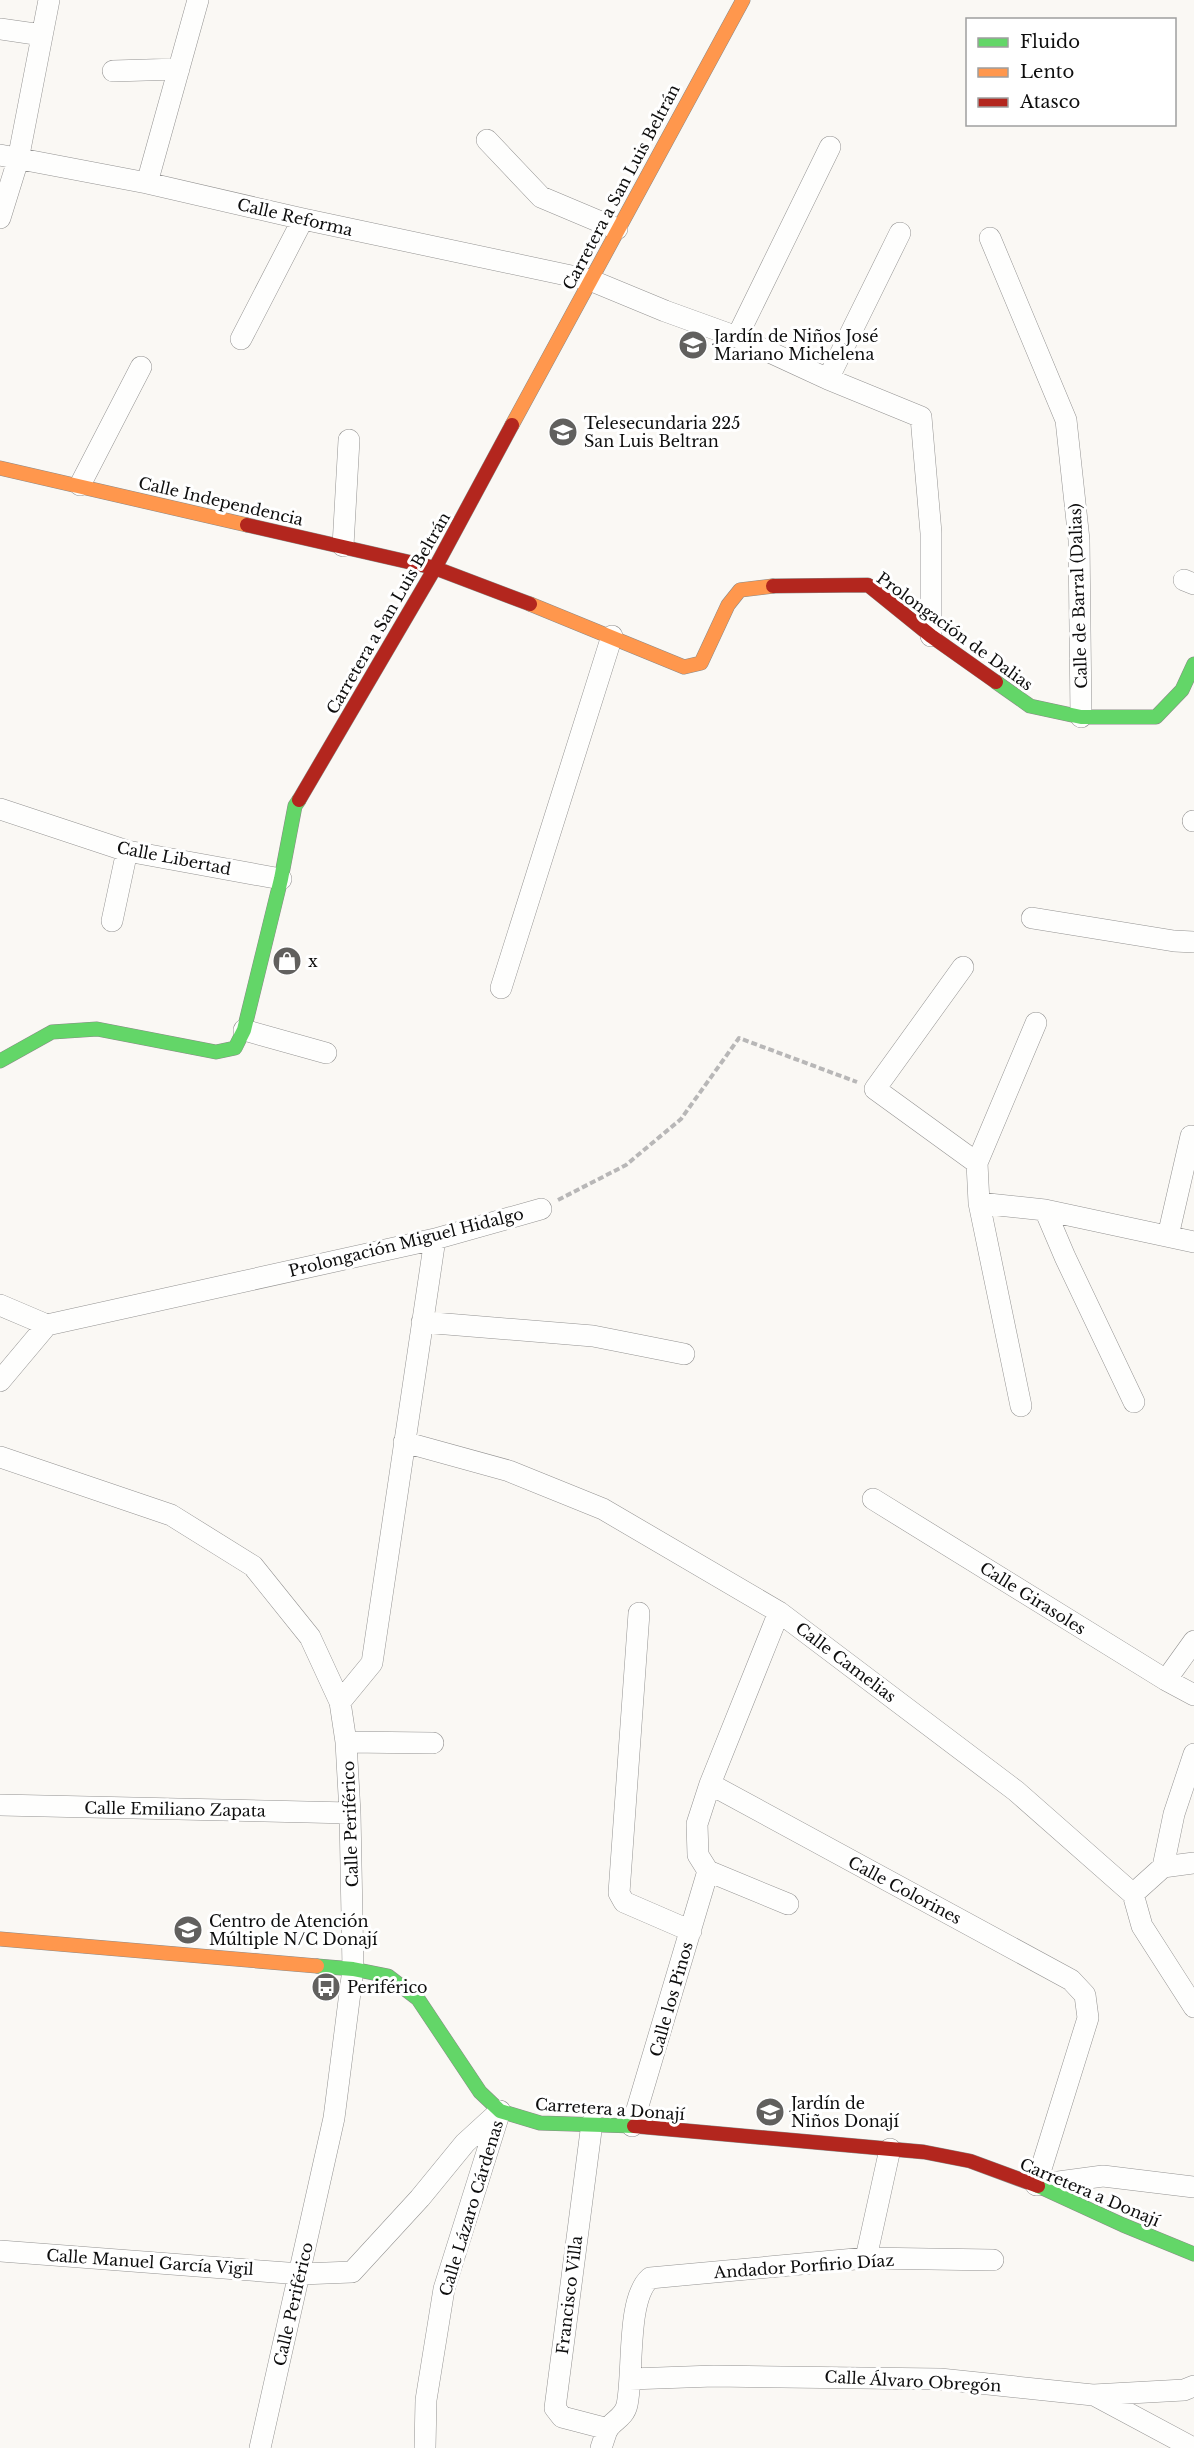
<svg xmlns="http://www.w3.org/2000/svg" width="1194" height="2448" font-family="'Libre Baskerville',serif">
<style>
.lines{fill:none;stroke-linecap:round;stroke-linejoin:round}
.street-casing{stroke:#949392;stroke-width:22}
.fast-casing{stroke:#8b8a88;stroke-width:15}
.slow-casing{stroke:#8b8a88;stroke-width:15}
.jam-casing{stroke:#8b8a88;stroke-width:15}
.path{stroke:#b8b7b7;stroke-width:4;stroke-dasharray:6 3;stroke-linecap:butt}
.street{stroke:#fefefd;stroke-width:21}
.fast{stroke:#63d668;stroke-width:14}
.slow{stroke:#ff974d;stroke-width:14}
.jam{stroke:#b3261e;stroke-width:14}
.labels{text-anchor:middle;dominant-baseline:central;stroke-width:6;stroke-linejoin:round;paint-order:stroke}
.street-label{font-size:16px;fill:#0e0e0e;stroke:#fff}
.poi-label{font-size:16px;fill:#0e0e0e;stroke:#fff;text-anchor:start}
</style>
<rect width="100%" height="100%" fill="#faf8f4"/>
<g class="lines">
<!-- street casing -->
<g class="street-casing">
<path id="street" d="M0 29 42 35
M113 71 179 69
M487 140 541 197 617 229
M0 155 147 183 303 219 590 280 665 311 737 337 828 379 921 417 931 533V636
M147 183 198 0
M0 218 18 160 49 0
M990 238 1066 420 1079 540 1081 717
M737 337 830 147
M241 339 303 219
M828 379 900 233
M80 485 141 367
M343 546 349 440
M1184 580 1194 584
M0 809 127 851 281 879
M1193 821H1194
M1032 918 1174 941 1194 942
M112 921 127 851
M963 967 875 1089 977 1163 979 1203 1045 1210 1194 1242
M501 988 612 636
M244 1030 326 1053
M977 1163 1036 1023
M979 1203 1021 1406
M1045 1210 1065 1257 1134 1402
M1168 1236 1191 1136
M0 1305 47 1325
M422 1322 593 1336 684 1354
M0 1381 47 1325 435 1239 541 1209
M404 1442 509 1471 603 1509 779 1612 1016 1791 1133 1894 1142 1926 1194 2007
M0 1457 171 1515 253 1566 310 1637 340 1702 346 1742 350 1813 353 1969 334 2118 260 2448
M873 1499 1166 1680 1194 1695
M779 1612 710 1784 1071 1980 1085 1995 1088 2018 1036 2185 1103 2176 1194 2187
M639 1613 619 1893 624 1902 691 1931
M1166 1680 1194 1641
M340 1702 372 1663 435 1239
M346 1742 433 1743
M710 1784 697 1824 698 1855 708 1871 788 1904
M0 1805 350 1813
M1163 1867 1174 1814 1194 1754
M1133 1894 1163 1867 1194 1863
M592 2123 555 2408 562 2417 608 2429
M632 2126 708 1871
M0 2251 301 2274 352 2272 420 2198 465 2143 500 2111
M866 2258 890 2149
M630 2379 714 2376 940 2379 1093 2395 1184 2390 1194 2386
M1096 2396 1193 2448
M425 2448 426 2400 444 2289 500 2111
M601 2448C603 2442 605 2436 607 2430 613 2420 624 2418 627 2405 634 2372 626 2299 650 2278L866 2258 993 2260"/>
</g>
<!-- fast casing -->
<g class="fast-casing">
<path id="fast" d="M996 682 1030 706 1081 717H1156L1182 690 1194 664
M0 1061 52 1032 97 1029 216 1052 235 1048 244 1030 281 879 295 806 299 800
M317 1966 353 1969 388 1976 418 1999 480 2092 500 2111 540 2123 634 2126
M1038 2186 1123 2225 1194 2254"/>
</g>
<!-- slow casing -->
<g class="slow-casing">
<path id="slow" d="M512 425 743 0
M0 468 247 525
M530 604 684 667 701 663 728 605 740 590 773 586
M0 1939 317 1966"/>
</g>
<!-- jam casing -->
<g class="jam-casing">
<path id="jam" d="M247 525 435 568 530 604
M773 586 868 585 931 636 996 682
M299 800 435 568 512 425
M634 2126 924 2152 970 2161 1038 2186"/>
</g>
<!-- path -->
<path class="path" d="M558 1200 626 1165 681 1119 739 1038 857 1082"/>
<!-- street -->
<use href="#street" class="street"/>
<!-- fast -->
<use href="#fast" class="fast"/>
<!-- slow -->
<use href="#slow" class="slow"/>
<!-- jam -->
<use href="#jam" class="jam"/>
</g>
<!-- icons -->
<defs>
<g id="school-disc" transform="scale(1.5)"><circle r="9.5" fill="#61605e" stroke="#fff"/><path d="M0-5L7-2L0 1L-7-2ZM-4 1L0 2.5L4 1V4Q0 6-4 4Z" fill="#fff"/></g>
<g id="shop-disc" transform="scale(1.5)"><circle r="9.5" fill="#61605e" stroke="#fff"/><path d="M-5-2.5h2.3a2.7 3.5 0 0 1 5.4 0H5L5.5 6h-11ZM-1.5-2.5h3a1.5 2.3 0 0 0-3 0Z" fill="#fff"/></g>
<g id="bus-disc" transform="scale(1.5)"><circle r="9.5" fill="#61605e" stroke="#fff"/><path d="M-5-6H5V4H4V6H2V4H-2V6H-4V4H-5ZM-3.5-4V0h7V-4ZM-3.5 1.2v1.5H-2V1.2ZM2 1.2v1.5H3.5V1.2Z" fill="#fff"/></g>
</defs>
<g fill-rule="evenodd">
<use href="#school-disc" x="693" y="345"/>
<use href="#school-disc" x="563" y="432"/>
<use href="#shop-disc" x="287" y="961"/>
<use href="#school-disc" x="188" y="1930"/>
<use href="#bus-disc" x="326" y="1987"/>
<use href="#school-disc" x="770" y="2112"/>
</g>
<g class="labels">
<!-- street labels -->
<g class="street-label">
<text transform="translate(621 187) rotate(-62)">Carretera a San Luis Beltrán</text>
<text transform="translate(295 217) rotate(13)">Calle Reforma</text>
<text transform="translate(221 501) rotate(13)">Calle Independencia</text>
<text transform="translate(1078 596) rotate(-92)">Calle de Barral (Dalias)</text>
<text transform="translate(388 613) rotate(-60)">Carretera a San Luis Beltrán</text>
<text transform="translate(955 631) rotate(36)">Prolongación de Dalias</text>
<text transform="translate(174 858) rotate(11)">Calle Libertad</text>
<text transform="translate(406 1242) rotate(-14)">Prolongación Miguel Hidalgo</text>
<text transform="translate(1033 1598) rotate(32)">Calle Girasoles</text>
<text transform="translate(846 1662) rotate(37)">Calle Camelias</text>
<text transform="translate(175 1809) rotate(1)">Calle Emiliano Zapata</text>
<text transform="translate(350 1824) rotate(-92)">Calle Periférico</text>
<text transform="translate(905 1890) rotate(28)">Calle Colorines</text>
<text transform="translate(671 1999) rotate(-74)">Calle los Pinos</text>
<text transform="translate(610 2109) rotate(4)">Carretera a Donají</text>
<text transform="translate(1090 2192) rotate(23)">Carretera a Donají</text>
<text transform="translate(471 2208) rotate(-73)">Calle Lázaro Cárdenas</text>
<text transform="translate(150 2262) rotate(4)">Calle Manuel García Vigil</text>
<text transform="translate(804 2266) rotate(-4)">Andador Porfirio Díaz</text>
<text transform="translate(569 2295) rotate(-83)">Francisco Villa</text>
<text transform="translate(293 2304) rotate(-77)">Calle Periférico</text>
<text transform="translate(913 2381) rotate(3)">Calle Álvaro Obregón</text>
</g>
<!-- poi labels -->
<g class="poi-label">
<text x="714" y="336">Jardín de Niños José<tspan x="714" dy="18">Mariano Michelena</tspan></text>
<text x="584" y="423">Telesecundaria 225<tspan x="584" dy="18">San Luis Beltran</tspan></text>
<text x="308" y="961">x</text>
<text x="209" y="1921">Centro de Atención<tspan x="209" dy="18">Múltiple N/C Donají</tspan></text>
<text x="347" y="1987">Periférico</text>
<text x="791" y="2103">Jardín de<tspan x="791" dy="18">Niños Donají</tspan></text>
</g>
</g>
<!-- legend -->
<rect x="966" y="18" width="210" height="108" fill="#ffffff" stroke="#9f9f9f" stroke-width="1.5"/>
<rect x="978" y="38" width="30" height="9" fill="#63d668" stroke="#9f9f9f" stroke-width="1.5"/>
<text x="1020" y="48" font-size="18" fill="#0e0e0e">Fluido</text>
<rect x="978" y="68" width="30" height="9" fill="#ff974d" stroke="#9f9f9f" stroke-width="1.5"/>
<text x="1020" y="78" font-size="18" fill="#0e0e0e">Lento</text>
<rect x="978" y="98" width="30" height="9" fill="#b3261e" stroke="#9f9f9f" stroke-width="1.5"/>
<text x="1020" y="108" font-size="18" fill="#0e0e0e">Atasco</text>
</svg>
